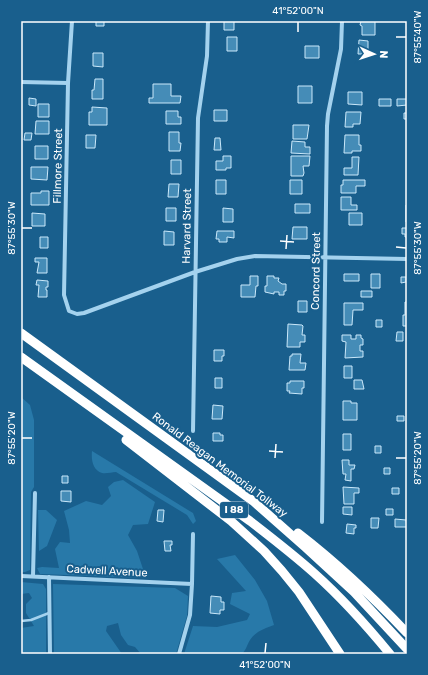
<svg xmlns="http://www.w3.org/2000/svg" width="428" height="675" font-family="Rubik,sans-serif">
<style>
.green{fill:#2879a9}
.building{fill:#458cb7;stroke:#cae8fa}
.lines{fill:none;stroke-linecap:round;stroke-linejoin:round}
.lane{stroke:#a4d2ee;stroke-width:2.5}
.street{stroke:#a4d2ee;stroke-width:4}
.highway{stroke:#fff;stroke-width:9}
.ticks{fill:none;stroke:#fff;stroke-width:1.5}
.labels{text-anchor:middle;dominant-baseline:central;stroke-width:4;stroke-linejoin:round;paint-order:stroke}
.shield{fill:#195f8d;stroke:#bacfdd;stroke-width:1}
.shield-label{font-size:10px;font-weight:bold;fill:#fff}
.street-label{font-size:11px;fill:#fff;stroke:#195f8d}
.neatline{fill:none;stroke:#fff;stroke-width:1.5}
.ticks-label{font-size:10px;text-anchor:middle;fill:#fff}
</style>
<rect width="100%" height="100%" fill="#195f8d"/>
<!-- green -->
<path class="green" d="M21 397 30 405 34 420V487L31 492 30 570 25 572H21Z
M92 451 188 510 193 513 196 521 193 524 187 515 116 472C112 472 106 474 102 473 93 470 91 460 92 451Z
M123 480 155 502 148 524 133 525 128 535 137 551 146 578 40 574 37 568 42 567 59 568 55 549 60 542 70 543 69 530 64 511 86 501 102 505 111 496 108 487 114 482Z
M38 510H46L57 520 47 546 39 551Z
M235 555 255 580 267 601 274 625C265 628 255 632 250 640 247 645 246 650 242 654H184L193 626 217 627 247 620 250 614 230 604 232 593 246 591 217 559Z
M21 582 43 584 46 589V654H21V628L34 626 26 613V604L32 598 29 593 21 594Z
M53 584 175 588 188 596 187 616 176 654H141L135 647 128 645 121 635 118 623 107 626 106 631 122 654H54Z"/>
<!-- building -->
<path class="building" d="M96 21H104V26H96Z
M224 21H234V30H224Z
M361 21H375V35H362V26L360 25Z
M227 37H237V51H227Z
M359 40 368 41V54H358Z
M305 46H319V58H305Z
M93 53H103V67L93 66Z
M95 79H103V99H92V90H94Z
M153 84H171V96H181L180 103H149V98H153Z
M298 86H312V103H298Z
M348 92H362V105L348 104Z
M29 98 36 99V106L29 105Z
M379 99H391V106H379Z
M397 99H407V105L397 106Z
M38 104H49V117H38Z
M92 107 107 108V125H89V112H92Z
M214 110H227V121H214Z
M166 111H178V117H181V124H166Z
M346 112H361L360 124H353V127H345Z
M404 113H407V119H404Z
M36 121H49V134H35Z
M293 125H309L307 139H293Z
M169 132H179V143H181L180 151H169Z
M25 133H32L31 140H24Z
M86 135H96L95 148H86Z
M345 135H359V145H361V151H352V153H344Z
M215 138H220L221 150H214Z
M292 141 305 142V147H310V154L291 153Z
M35 146H48V159H35Z
M223 156H231V168H226V170H216V161H223Z
M291 156H310L309 166H303L304 173 303 176H291Z
M352 157H359L358 175H344V168H352Z
M171 160H181V174H171Z
M31 167H48L47 180 31 179Z
M216 180H226V194H216Z
M290 180H302V194H290Z
M343 180H365V186H356V193H341V185H343Z
M169 184H179L178 197H168Z
M41 191H49V205H31V193H41Z
M341 197H351V205H357V210H341Z
M295 204H310V213H295Z
M406 205H407V222H406Z
M166 208H176V221H166Z
M223 208 233 209V222H223Z
M32 213 45 214V226H32Z
M349 213H362V225H349Z
M293 227H307V239H292Z
M402 228H407V237H405V234H402Z
M164 231 174 232V245H164Z
M217 231H234V238L227 237V242H219V239H216Z
M40 237H48V248H40Z
M35 258H47V273H37L39 262H35Z
M344 274H359V281H344Z
M371 274H380V288H371Z
M250 276H258V286H256L255 297H241V285H250Z
M267 276H274V278H279L278 281 282 284H286V291H284V295H279V292H274V294L265 292V286H267Z
M401 277H406V282L401 283Z
M37 280 48 281V287H46V290H47V297H38L39 285H36Z
M361 291H372V297H361Z
M298 301H307V312H298Z
M405 302H407V326H403V315H405Z
M344 303H363V310H353L352 325H344Z
M376 320H382V327H376Z
M288 324 302 325 303 326 302 335H305V342H300V347H287Z
M397 332H403V341H396Z
M342 335H351V339H356V335H361V338L363 339V345H360V351H363V357L345 358 346 342 342 341Z
M214 350H224V356H222V361H214Z
M292 354H301L300 363H306L305 370H289L290 356H292Z
M344 366H352V378H344Z
M215 378H222V388H215Z
M354 380H362L364 389H354Z
M290 381H304V388H302V394L289 393 290 391H287V383H290Z
M343 401H351V403H357V420H343Z
M213 405 223 406 222 419H212Z
M397 416H404V421H397Z
M213 433H220V435H223V441H213Z
M343 434H351V450H343Z
M375 446H381V453H375Z
M342 460H349V465H355L354 469H351V481L345 480 346 474H343Z
M384 468H390V474H384Z
M62 476H68V483H62Z
M343 487 359 488V493H354V504H344Z
M392 488H399V494H392Z
M61 491H71V502L61 501Z
M343 507H352V515L343 514Z
M386 509H393V515H386Z
M158 510H164L163 522 157 521Z
M371 518H379L378 528H371Z
M395 519 406 520 407 527H395Z
M347 524 356 525V528H354V534L346 533Z
M164 541H172V545H170L171 551H165Z
M211 596 221 597V602H224V610H220V614L210 613Z"/>
<g class="lines">
<!-- lane -->
<path class="lane" d="M21 621 31 620 49 613"/>
<!-- street -->
<path class="street" d="M72 21 68 83 64 295 69 311 77 314 84 313 195 272 237 259 255 256 407 259
M21 82 68 83
M193 431 198 118 207 56 208 21
M322 522 327 126 328 114 341 49 342 21
M21 576 192 584
M33 576 35 493
M49 577 50 654
M179 654 190 615 192 584 193 534"/>
<!-- highway -->
<path class="highway" d="M21 333 253 501 305 547 354 592 407 649
M21 357 250 521C272 538 294 555 314 573 342 598 367 626 390 654
M126 440 231 521 264 551 282 571 299 592 340 654
M298 533C337 563 373 597 407 633"/>
</g>
<!-- ticks -->
<path class="ticks" d="M298 32V22M396 37H406M22 228H32M280 241 294 242M396 247 406 248M286 249 287 235M22 438H32M269 451 283 452M275 458 276 444M396 458H406M265 653 266 643"/>
<g class="labels">
<!-- shield labels -->
<rect class="shield" x="220" y="502" width="28" height="16" rx="3"/>
<g class="shield-label">
<text x="234" y="510">I 88</text>
</g>
<!-- street labels -->
<g class="street-label">
<text transform="translate(58 166) rotate(-89)">Fillmore Street</text>
<text transform="translate(187 226) rotate(-89)">Harvard Street</text>
<text transform="translate(316 271) rotate(-89)">Concord Street</text>
<text transform="translate(220 465) rotate(37)">Ronald Reagan Memorial Tollway</text>
<text transform="translate(107 571) rotate(3)">Cadwell Avenue</text>
</g>
</g>
<!-- border -->
<rect width="428" height="675" fill="none" stroke="#195f8d" stroke-width="44"/>
<!-- north arrow -->
<g transform="translate(374 54) rotate(93)" stroke="#195f8d" stroke-width="3" paint-order="stroke">
<path d="M0-3L7 15L0 10L-7 15Z" fill="#ffffff"/>
<text y="-6" font-size="11" font-weight="bold" text-anchor="middle" fill="#ffffff">N</text>
</g>
<rect x="22" y="22" width="384" height="631" class="neatline"/>
<g class="ticks-label">
<text x="298" y="14">41°52'00"N</text>
<text transform="translate(417 37) rotate(-90)" y="4">87°55'40"W</text>
<text transform="translate(11 228) rotate(-90)" y="4">87°55'30"W</text>
<text transform="translate(417 248) rotate(-90)" y="4">87°55'30"W</text>
<text transform="translate(11 438) rotate(-90)" y="4">87°55'20"W</text>
<text transform="translate(417 458) rotate(-90)" y="4">87°55'20"W</text>
<text x="265" y="668">41°52'00"N</text>
</g>
</svg>
